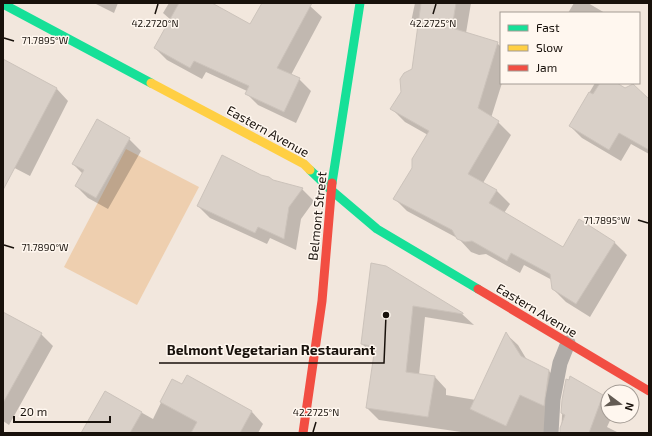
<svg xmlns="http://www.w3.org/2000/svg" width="652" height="436" font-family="'Exo 2',sans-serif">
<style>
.green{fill:#eecfaf}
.shadow{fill:#0003}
.building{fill:#d9d0c8;stroke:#ccc3bb}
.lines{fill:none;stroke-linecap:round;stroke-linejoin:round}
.lane{stroke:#afaaa6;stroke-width:15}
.fast{stroke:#16e098;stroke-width:9}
.slow{stroke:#ffcf43;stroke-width:9}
.jam{stroke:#f24e42;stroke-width:9}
.ticks{fill:none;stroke:#18110b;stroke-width:1.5}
.labels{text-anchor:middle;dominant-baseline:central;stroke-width:3;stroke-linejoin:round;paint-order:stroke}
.street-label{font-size:13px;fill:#18110b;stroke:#fff7ef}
.ticks-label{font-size:10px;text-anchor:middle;fill:#18110b;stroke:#fff7ef;stroke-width:3;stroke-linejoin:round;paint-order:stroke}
.leader{fill:none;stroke:#18110b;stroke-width:1.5}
.callout-dot{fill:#18110b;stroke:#fff7ef;stroke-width:1.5}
.callout-label{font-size:14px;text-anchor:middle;font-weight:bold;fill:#18110b;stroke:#fff7ef;stroke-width:3;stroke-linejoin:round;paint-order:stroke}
</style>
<rect width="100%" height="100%" fill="#f2e7dd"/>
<!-- green -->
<path class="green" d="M126 149 199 187 137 305 64 267Z"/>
<!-- shadow -->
<path class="shadow" d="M94 3H118L114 13Z
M169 3H210L251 26 263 3H305L310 6 322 17 291 75 299 79 311 91 296 123 258 105 246 93 247 91 206 72 202 79 167 60 155 48 171 20 163 13Z
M415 3H471L466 33 497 43 501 47V83H502L491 118 498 122 511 135 483 183 497 191 510 204 504 213 564 248 614 242 627 255 590 317 566 302 553 289 552 280 524 265 520 273 486 254 479 255 471 252 459 239 407 211 394 198 413 168 428 135 405 122 392 109 413 70 419 29 411 22Z
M574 3H588L605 13H568Z
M3 60 57 89 68 101 30 176 3 162Z
M595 83H615L649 101V154L631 144 621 161 582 138 570 126Z
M129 139 141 151 108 209 88 198 76 186 83 174 73 164Z
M272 181 302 189 314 201 301 219 296 250 270 238 267 244 210 218 198 206Z
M372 264 462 314 474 325 425 317 419 375 435 377 446 389V395L476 400 506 334 518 345 527 360 549 371 561 383 554 433H461V432L379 420 367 408 375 356 362 344Z
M3 313 41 334 53 346 9 425 3 421Z
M172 380 182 386 252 412 263 424 258 433H83L105 392 153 419Z
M602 396 608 402V416H612L607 427 619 433H561L563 400Z"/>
<!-- building -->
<path class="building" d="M179 3H212L250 24 262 3H312L277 68 300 78 284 112 245 94 249 86 194 61 190 68 154 48Z
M421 3H456L452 28 498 42 478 108 499 121 468 174 497 190 489 203 563 247 579 219 615 242 576 304 552 289 550 274 511 253 507 261 472 241 465 242 457 239 452 230 393 199 412 168V159L429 131 390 109 401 92 400 79 404 73 412 69Z
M3 59 57 88 3 190Z
M600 83H617L625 88 633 84 649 99V150L619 133 609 150 569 126 589 92 593 94Z
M97 119 130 138 96 198 75 186 84 170 72 164Z
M222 155 261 175 269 177 273 180 303 188 289 207 284 239 258 227 255 233 197 206Z
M371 263 386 266 463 313V314L413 306 406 372 435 376 428 417 366 408 375 347 361 344Z
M3 312 42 333 3 403Z
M506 332 521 356 549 370 544 406 520 395 506 426 470 409Z
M187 375 252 411 240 433H191L197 422 160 402 172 379 182 384Z
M570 376 603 395 589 433H560V428L565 415 561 413 562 400 566 379 569 380Z
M105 391 142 412 130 433H81Z"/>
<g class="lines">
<!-- lane -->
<path class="lane" d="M551 433 553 399 560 363 568 343"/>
<!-- fast -->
<path class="fast" d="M3 4 151 83
M310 170 331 190 377 229 478 289
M332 183 360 3"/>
<!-- slow -->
<path class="slow" d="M151 83 304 164 310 170"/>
<!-- jam -->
<path class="jam" d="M478 289 649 391
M303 433 322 301 332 183"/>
</g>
<!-- ticks -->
<path class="ticks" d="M155 14 158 4M433 14 436 4M4 38 14 41M638 220 648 223M4 245 14 248M313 432 316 422"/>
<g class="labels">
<!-- street labels -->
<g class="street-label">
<text transform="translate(268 131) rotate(29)">Eastern Avenue</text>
<text transform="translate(317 216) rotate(-84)">Belmont Street</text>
<text transform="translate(537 310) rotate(31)">Eastern Avenue</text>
</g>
</g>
<g class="ticks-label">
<text x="155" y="27">42.2720°N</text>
<text x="433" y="27">42.2725°N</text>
<text x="45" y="44">71.7895°W</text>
<text x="607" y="224">71.7895°W</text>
<text x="45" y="251">71.7890°W</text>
<text x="316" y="416">42.2725°N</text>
</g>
<!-- callouts -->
<path class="leader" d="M386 315L384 363H159"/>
<circle class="callout-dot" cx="386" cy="315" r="4"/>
<g class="callout-label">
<text x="271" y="355">Belmont Vegetarian Restaurant</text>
</g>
<!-- border -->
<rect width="652" height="436" fill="none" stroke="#18110b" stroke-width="8"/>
<!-- legend -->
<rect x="500" y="12" width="140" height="72" fill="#fff7ef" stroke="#a39b94"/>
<rect x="508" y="25" width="20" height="6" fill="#16e098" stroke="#a39b94"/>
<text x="536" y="32" font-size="12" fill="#18110b">Fast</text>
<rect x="508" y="45" width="20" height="6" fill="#ffcf43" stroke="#a39b94"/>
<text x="536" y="52" font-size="12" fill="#18110b">Slow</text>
<rect x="508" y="65" width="20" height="6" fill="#f24e42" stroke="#a39b94"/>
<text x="536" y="72" font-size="12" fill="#18110b">Jam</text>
<!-- north arrow -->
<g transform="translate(620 404) rotate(106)"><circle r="19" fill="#fff7ef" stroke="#a39b94"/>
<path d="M0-3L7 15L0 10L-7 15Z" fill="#645c54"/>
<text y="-6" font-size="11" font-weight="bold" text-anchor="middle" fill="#18110b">N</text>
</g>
<!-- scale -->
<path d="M14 416v6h96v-6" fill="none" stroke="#18110b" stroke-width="2"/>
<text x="20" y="416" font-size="12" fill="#18110b" stroke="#fff7ef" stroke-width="3" paint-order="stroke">20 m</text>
</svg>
